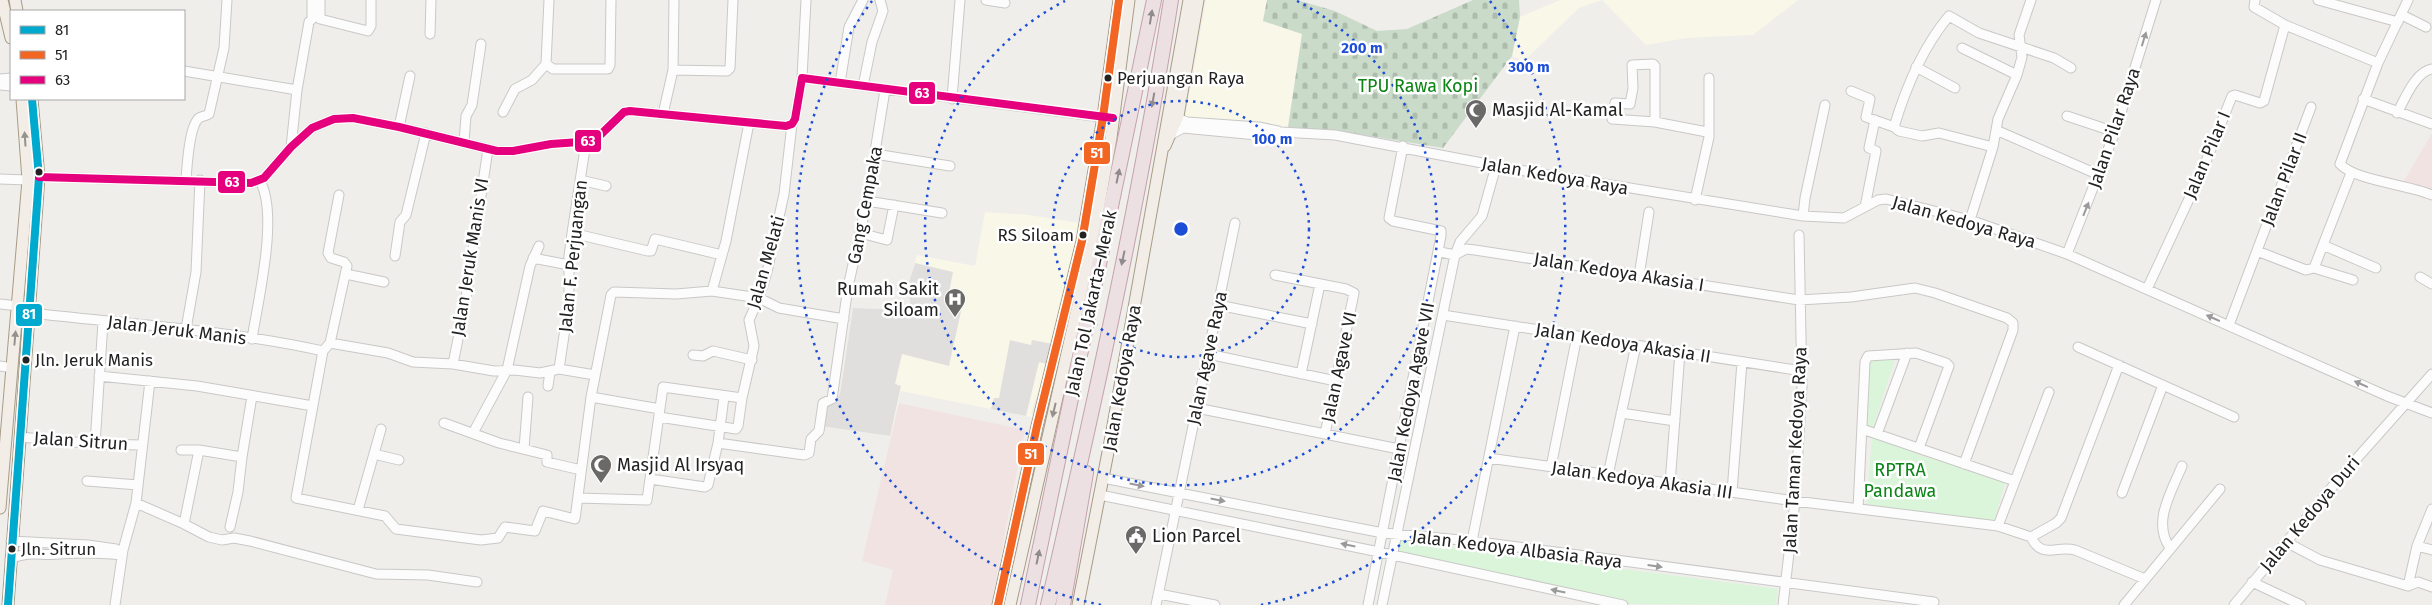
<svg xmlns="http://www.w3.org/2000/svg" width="2432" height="605" font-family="'Fira Sans',sans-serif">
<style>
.commercial{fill:#f1e3e1}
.education{fill:#f8f7e8}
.cemetery{fill:url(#cemetery-stones)}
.park{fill:#daf5da}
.parking{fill:#e0dfde}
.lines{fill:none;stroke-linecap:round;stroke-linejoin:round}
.minor-casing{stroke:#c9c8c7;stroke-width:11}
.major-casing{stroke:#a79c86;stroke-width:13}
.highway-casing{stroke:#c5a2ac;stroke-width:16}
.minor{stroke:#fdfcfc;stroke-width:9}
.major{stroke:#f3ede7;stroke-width:11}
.highway{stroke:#ece0e2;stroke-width:14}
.bus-1-casing{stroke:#fff;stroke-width:11}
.bus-2-casing{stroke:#fff;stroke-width:11}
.bus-3-casing{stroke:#fff;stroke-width:11}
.bus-1{stroke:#00a9ce;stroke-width:8}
.bus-2{stroke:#f26522;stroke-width:8}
.bus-3{stroke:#e5007d;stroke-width:8}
.oneway{fill:#918a8c}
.oneway2{fill:#9a9a9a}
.oneway3{fill:#95928e}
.ring{fill:none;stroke:#1d4ed8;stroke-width:2.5;stroke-dasharray:2.5 5}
.bus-dot{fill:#222;stroke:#fff;stroke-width:2}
.labels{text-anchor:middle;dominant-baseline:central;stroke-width:5;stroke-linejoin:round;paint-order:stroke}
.bus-label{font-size:17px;fill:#222;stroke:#fff;text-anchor:start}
.park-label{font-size:18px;fill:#0c8416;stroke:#fff}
.poi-label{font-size:18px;fill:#222;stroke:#fff;text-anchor:start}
.street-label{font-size:18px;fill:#222;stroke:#fff}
.centre{fill:#1d4ed8;stroke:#fff;stroke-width:2.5}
.ring-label{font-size:15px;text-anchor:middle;font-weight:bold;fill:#1d4ed8;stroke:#fff;stroke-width:5;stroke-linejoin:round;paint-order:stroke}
.line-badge{stroke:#fff;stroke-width:2}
.badge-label{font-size:14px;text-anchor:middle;font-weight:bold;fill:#fff}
</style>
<defs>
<pattern id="cemetery-stones" width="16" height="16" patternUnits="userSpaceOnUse" patternTransform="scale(1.25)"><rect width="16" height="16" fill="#cadbca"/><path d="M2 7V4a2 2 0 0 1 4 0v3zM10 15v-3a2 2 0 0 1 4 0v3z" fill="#adbcad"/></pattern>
</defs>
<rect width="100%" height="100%" fill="#f0eeeb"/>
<!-- commercial -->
<path class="commercial" d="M2432 133V199L2402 184Z
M899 403 1025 430 991 605H885L893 570 862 561Z"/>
<!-- education -->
<path class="education" d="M1206 0H1267L1263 21 1302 34 1288 127 1184 123Z
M1560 0H1602L1579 8 1524 61 1512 56 1520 17Z
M1602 0H1798L1753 35 1687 38 1646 45Z
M985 212 1029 215 1080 223 1048 364 1031 413 1036 418 901 391 890 436 820 426 823 407 833 404 840 394 853 308 910 310 909 282 917 255 975 266Z"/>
<!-- cemetery -->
<path class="cemetery" d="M1267 0H1297L1335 11 1377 31 1407 29 1473 0H1519L1520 17 1512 56 1443 148 1352 133 1288 127 1302 34 1263 21Z"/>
<!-- park -->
<path class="park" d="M1896 356 1872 431 1864 428 1863 360Z
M1872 438 2005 483 1993 525 1866 507Z
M1398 540 1778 589 1776 605 1629 604 1394 559Z"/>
<!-- parking -->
<path class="parking" d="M915 263 953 272 947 303 962 307 949 366 902 354 895 384 901 386 890 436 820 426 823 407 833 404 840 394 853 308 910 310 909 282Z
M1010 340 1031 345 1032 340 1053 344 1048 364 1039 362 1026 416 991 409 994 398H999Z"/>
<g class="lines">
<!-- minor casing -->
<g class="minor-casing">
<path id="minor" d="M320 0V19L368 31 371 26V0
M986 0 1005 3
M2255 0 2254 7 2285 25
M2318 0 2398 22
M2408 0 2378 63 2340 164C2356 181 2407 184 2432 195
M2402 15 2426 27
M430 34 431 0
M1962 48 2017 75
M546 64 553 69H608L610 65 611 0
M1916 67 1955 88
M673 70 727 71 730 68 733 0
M184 71 297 90
M802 78 806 0
M0 79 11 78
M840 83 849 27 863 0
M0 85 11 86
M863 86 872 42 883 11 880 0
M1851 91 1870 99 1866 117 1894 127C1906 87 1922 48 1949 16L1979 33 2054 58 2071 68
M952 99 960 0
M2363 99 2432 124
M503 112 515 89 532 80 546 64 549 0
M2397 113C2405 99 2415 72 2432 69
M663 114 673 70 674 0
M2067 116 2115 132
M1177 118 1187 122 1259 127 1278 131
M1655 122V66L1653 64 1632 65 1633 88 1630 104 1615 103 1612 119 1655 122 1707 132
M399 127 410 76
M1894 127 1899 131 1922 136 1939 133 1993 147
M1996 130 2099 175
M1172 134 1183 128 1257 135 1281 132 1335 135 1519 170 1803 216 1844 218 1878 200 1886 199 1970 220 2067 254 2387 396 2432 413
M464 142 466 116 472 105 481 44
M291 147 297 90 309 22 312 19V0
M875 154 950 166
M39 177 251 183 264 178 291 147 312 128 334 119 353 118 399 127 497 151H513L551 144 594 141 624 112 630 111 786 126 792 124 795 119 802 78 1109 118
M0 179 28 180
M186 180C187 167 189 126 199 118 202 116 206 116 209 114L224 48 227 0
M580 180 606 186
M1695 200 1709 137V78
M867 201 942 213
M1865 207 1876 151 1869 148 1875 120
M1803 216 1805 198 1825 105
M1970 220 1993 147 1998 119 2017 75 2022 57 2019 35 2031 0
M572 233 648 251H651L655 239 722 255
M860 233 887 240 894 205
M2325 246 2376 268
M2257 251 2306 270 2314 268 2351 173
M1440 252 1455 255 1466 249 1475 250 1799 300 1851 297 1915 288 1935 293 2007 318 2013 323V330L1964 464
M2067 254 2115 132 2156 0
M395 256 400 222 406 215 426 133
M533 258 569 265
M2314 268 2353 280
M346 274 384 282
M1275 275 1346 289 1354 293 1325 434
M1639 276 1649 212
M2420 277 2432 284
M2147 289 2203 169 2232 96 2235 95 2260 103 2264 101 2285 25 2378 63
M712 291 726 241 749 123
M0 304 18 306
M1218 305 1312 324
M31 313C128 324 227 330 323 351
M1443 315 1802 371
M2229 325 2311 107
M186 329 196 272 200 180
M252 339C258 300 279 215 260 181
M330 343 347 266 344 262 331 258 328 253 339 195
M2078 347 2234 417
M1208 354 1336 381
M693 355 703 356 713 351 752 360
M453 364 465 304 488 149
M0 366 12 368
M559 369 569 302V256L572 233 586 142
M1301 374 1320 284
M595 375 559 369 540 373 515 370 494 371 453 364 413 362 388 353 330 343 323 351 296 498 385 516 396 529 481 540 498 538 505 527 535 531 543 511 575 519 591 397 611 295 614 292 676 294 712 291 759 298 779 308 844 319
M99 376 197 386 313 406
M548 386 550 372
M591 397 660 409
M1197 408 1399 449
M1621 413 1675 421
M659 417 736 429 738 426 742 398 754 346 749 320 759 298 767 272 784 194 792 124
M444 423 499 443 547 455V462L581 470
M1862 429 2015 481
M473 433 507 370 530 266 539 246
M1877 434 1907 353
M20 437 95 444 142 445
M718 443 804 455 809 453 811 439 819 431 823 403 832 399 848 287 867 201 885 90
M95 444 103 322
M524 449 528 397
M181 450H199
M374 454 399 460
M1489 458 1795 501 1998 526 2031 537C2042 560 2056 545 2075 550L2145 579
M1551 467 1577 336
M1608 475 1636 345
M1103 478 1383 533 1472 541 1934 602
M650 479 705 487 708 485 718 443 724 397
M87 481 138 485
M1670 484 1680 352
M1732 492 1742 362
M2122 493 2163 385
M1100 495 1379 552 1623 605
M578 498 647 500 663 387 742 398
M136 503 184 524 199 450 242 457 252 396
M1858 509 1865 362 1868 356 1916 353 1946 363 1949 366 1919 448
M358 510 381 429
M184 524 209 537 222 540 234 538 250 541 376 574 428 575 477 582
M1998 526 2049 392
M230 527 238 492 242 457
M2031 537 2056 523 2061 518 2119 365
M11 541 88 545 116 549
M1472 541 1515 326
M2286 542 2320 560 2408 586
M2417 546 2432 550
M2170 548C2152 522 2171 493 2182 466
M10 559C31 550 40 556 60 554 82 552 101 553 122 555
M2252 582 2301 605
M2408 586 2417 546 2432 509
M2408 586 2418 582 2432 587
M1159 594 1215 605
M115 605 123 550 136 503 150 381
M1156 605 1235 223
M1368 605 1441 236V231L1393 221 1389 218 1403 146
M1382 605 1455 255 1460 242 1482 216 1496 166
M1783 605 1795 501 1802 387 1799 235
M2124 605 2220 489
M2234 605 2343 474 2432 374"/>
</g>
<!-- major casing -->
<g class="major-casing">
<path id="major" d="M2 0 11 38
M15 0 17 11
M1165 146 1178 116 1198 0
M0 508 28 180 22 99
M8 605 39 177 32 99
M998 605 1037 426 1082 241 1103 117 1119 0
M1010 605 1092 243 1111 138 1129 0
M1078 605 1110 442 1189 0"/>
</g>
<!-- highway casing -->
<g class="highway-casing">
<path id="highway" d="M1028 605 1154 0
M1048 605C1094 405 1139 203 1171 0
M1063 605 1086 473"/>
</g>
<!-- minor -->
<use href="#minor" class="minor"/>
<!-- major -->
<use href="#major" class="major"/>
<!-- highway -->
<use href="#highway" class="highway"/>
<!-- bus-1 casing -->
<g class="bus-1-casing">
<path id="bus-1" d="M8 605 39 177 32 99"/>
</g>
<!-- bus-2 casing -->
<g class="bus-2-casing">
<path id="bus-2" d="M998 605 1037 426 1082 241 1103 117 1119 0"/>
</g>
<!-- bus-3 casing -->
<g class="bus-3-casing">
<path id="bus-3" d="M39 177 251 183 264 178 291 147 312 128 334 119 353 118 399 127 497 151H513L551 144 594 141 624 112 630 111 786 126 792 124 795 119 802 78 1113 118"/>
</g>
<!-- bus-1 -->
<use href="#bus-1" class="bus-1"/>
<!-- bus-2 -->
<use href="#bus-2" class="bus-2"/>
<!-- bus-3 -->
<use href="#bus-3" class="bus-3"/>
</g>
<!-- one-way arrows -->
<defs><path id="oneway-solid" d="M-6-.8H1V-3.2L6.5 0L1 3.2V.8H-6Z" transform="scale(1.25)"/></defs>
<g class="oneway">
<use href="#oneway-solid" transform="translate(1151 17) rotate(-81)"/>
<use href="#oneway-solid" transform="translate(1153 100) rotate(100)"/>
<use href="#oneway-solid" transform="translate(1118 176) rotate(-78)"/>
<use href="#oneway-solid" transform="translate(1123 258) rotate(102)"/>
<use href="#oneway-solid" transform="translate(1038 557) rotate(-78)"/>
</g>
<g class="oneway2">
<use href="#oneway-solid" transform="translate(2144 39) rotate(-73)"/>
<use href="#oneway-solid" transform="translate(2086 209) rotate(-68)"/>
<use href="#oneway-solid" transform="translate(2213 318) rotate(-156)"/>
<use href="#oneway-solid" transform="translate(2361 384) rotate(-156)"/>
<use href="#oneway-solid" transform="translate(1137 485) rotate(11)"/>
<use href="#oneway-solid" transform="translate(1218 500) rotate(11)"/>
<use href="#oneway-solid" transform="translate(1348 545) rotate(-168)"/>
<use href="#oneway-solid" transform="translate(1655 566) rotate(8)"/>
<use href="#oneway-solid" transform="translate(1558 591) rotate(-168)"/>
</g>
<g class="oneway3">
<use href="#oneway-solid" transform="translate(25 139) rotate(-94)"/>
<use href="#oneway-solid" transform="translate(15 338) rotate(-85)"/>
<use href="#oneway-solid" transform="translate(1054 410) rotate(103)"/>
</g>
<!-- distance rings -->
<g class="ring">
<circle cx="1181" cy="229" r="128"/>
<path d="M1297 1A256 256 0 1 1 1065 1"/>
<path d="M1101 605A384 384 0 0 1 872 1M1490 1A384 384 0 0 1 1261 605"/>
</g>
<!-- icons -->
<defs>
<g id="mosque-pin" transform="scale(1.125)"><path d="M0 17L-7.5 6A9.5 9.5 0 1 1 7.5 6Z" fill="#6a6968" stroke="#fff"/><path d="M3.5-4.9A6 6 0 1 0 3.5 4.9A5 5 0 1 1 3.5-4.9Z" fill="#fff"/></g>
<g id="hospital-pin" transform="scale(1.125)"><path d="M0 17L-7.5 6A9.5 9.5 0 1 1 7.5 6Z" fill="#6a6968" stroke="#fff"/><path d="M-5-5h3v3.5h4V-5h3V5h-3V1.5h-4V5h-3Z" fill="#fff"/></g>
<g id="civic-pin" transform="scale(1.125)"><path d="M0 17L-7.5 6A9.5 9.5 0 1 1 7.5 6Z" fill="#6a6968" stroke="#fff"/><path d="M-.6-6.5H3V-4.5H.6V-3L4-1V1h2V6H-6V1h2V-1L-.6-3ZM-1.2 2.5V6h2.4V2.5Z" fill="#fff"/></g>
</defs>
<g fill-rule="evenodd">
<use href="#mosque-pin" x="1476" y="110"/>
<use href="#hospital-pin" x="955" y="299"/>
<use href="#mosque-pin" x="601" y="465"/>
<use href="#civic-pin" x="1136" y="536"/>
</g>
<!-- markers -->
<g class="bus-dot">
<circle cx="1108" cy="78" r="4.5"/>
<circle cx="39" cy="172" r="4.5"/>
<circle cx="1083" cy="235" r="4.5"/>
<circle cx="26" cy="360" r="4.5"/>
<circle cx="12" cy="549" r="4.5"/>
</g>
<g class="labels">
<!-- bus labels -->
<g class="bus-label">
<text x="1117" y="78">Perjuangan Raya</text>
<text x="1074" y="235" text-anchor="end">RS Siloam</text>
<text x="35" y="360">Jln. Jeruk Manis</text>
<text x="21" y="549">Jln. Sitrun</text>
</g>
<!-- park labels -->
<g class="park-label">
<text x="1418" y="86">TPU Rawa Kopi</text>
<text x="1900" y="470">RPTRA<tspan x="1900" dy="21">Pandawa</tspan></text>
</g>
<!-- poi labels -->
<g class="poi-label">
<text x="1492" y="110">Masjid Al-Kamal</text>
<text x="939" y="289" text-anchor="end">Rumah Sakit<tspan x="939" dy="21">Siloam</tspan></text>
<text x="617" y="465">Masjid Al Irsyaq</text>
<text x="1152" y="536">Lion Parcel</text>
</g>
<!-- street labels -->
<g class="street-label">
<text transform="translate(2114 128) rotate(-71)">Jalan Pilar Raya</text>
<text transform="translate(2207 155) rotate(-67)">Jalan Pilar I</text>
<text transform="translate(1555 176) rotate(10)">Jalan Kedoya Raya</text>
<text transform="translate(2284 179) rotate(-69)">Jalan Pilar II</text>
<text transform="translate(865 205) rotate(-79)">Gang Cempaka</text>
<text transform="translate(1964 222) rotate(16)">Jalan Kedoya Raya</text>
<text transform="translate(573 256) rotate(-84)">Jalan F. Perjuangan</text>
<text transform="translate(470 257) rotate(-81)">Jalan Jeruk Manis VI</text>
<text transform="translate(766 262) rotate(-74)">Jalan Melati</text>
<text transform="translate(1619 272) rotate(9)">Jalan Kedoya Akasia I</text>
<text transform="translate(1091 303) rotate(-78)">Jalan Tol Jakarta–Merak</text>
<text transform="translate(177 330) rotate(7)">Jalan Jeruk Manis</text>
<text transform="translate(1623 343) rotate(9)">Jalan Kedoya Akasia II</text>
<text transform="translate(1207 358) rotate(-78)">Jalan Agave Raya</text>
<text transform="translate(1339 367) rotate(-78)">Jalan Agave VI</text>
<text transform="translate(1122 378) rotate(-80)">Jalan Kedoya Raya</text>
<text transform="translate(1411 392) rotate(-79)">Jalan Kedoya Agave VII</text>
<text transform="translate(81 441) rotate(4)">Jalan Sitrun</text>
<text transform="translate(1795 450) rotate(-87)">Jalan Taman Kedoya Raya</text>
<text transform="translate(1642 480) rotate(8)">Jalan Kedoya Akasia III</text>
<text transform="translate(2310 514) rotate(-50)">Jalan Kedoya Duri</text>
<text transform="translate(1517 549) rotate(7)">Jalan Kedoya Albasia Raya</text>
</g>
</g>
<circle cx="1181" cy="229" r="8" class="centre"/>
<g class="ring-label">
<text x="1362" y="53">200 m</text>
<text x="1529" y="72">300 m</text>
<text x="1272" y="144">100 m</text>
</g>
<g class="line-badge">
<rect x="908" y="81" width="28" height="24" rx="5" fill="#e5007d"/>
<rect x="574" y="129" width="28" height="24" rx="5" fill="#e5007d"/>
<rect x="1083" y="141" width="28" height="24" rx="5" fill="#f26522"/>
<rect x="217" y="170" width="29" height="24" rx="5" fill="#e5007d"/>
<rect x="15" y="303" width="28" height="24" rx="5" fill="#00a9ce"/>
<rect x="1017" y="442" width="28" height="24" rx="5" fill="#f26522"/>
</g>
<g class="badge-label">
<text x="922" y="98">63</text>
<text x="588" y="146">63</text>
<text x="1097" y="158">51</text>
<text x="232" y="187">63</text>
<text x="29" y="319">81</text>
<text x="1031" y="459">51</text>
</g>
<!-- legend -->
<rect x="10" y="10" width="175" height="90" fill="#ffffff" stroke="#a7a7a7"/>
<rect x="20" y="26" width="25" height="8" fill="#00a9ce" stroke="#a7a7a7"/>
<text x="55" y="35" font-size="15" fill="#222222">81</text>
<rect x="20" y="51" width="25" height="8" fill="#f26522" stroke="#a7a7a7"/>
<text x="55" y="60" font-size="15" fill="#222222">51</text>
<rect x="20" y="76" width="25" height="8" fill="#e5007d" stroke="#a7a7a7"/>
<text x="55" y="85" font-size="15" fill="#222222">63</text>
</svg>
